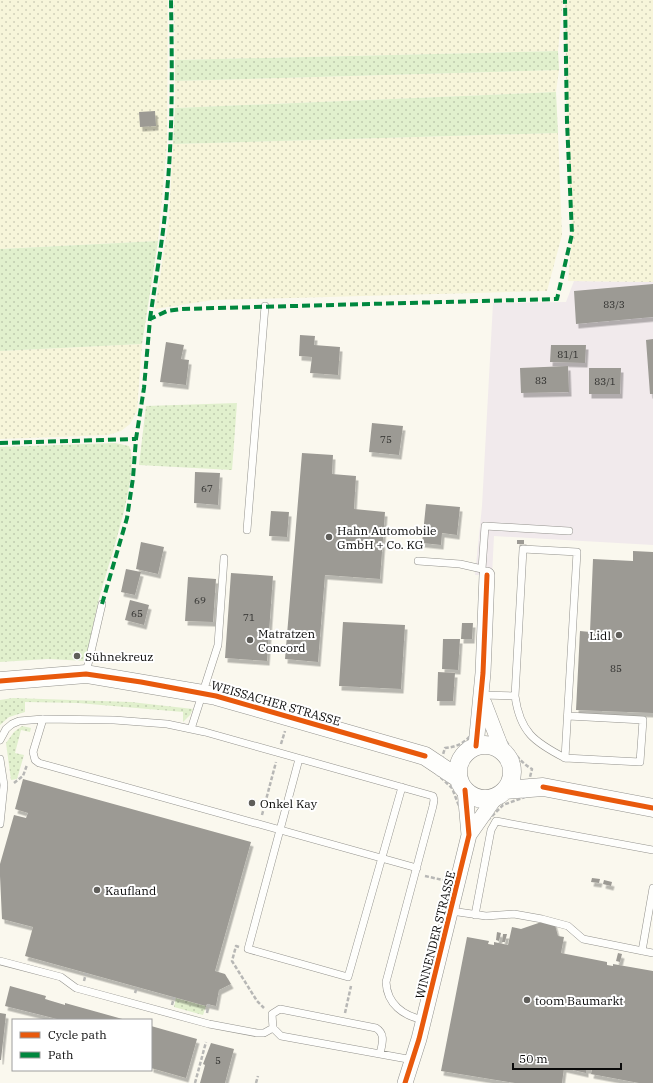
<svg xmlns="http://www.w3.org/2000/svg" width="653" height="1083" font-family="'IBM Plex Serif',serif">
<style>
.industrial{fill:#f1eaec}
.farmland{fill:url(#farmland-dots)}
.grass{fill:url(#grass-dots)}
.building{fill:#9c9a94;filter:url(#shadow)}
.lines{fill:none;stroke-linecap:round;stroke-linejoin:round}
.service-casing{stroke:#93928d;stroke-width:8}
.minor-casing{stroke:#93928d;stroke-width:16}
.tertiary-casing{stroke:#93928d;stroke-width:19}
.path{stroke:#b7b7b5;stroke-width:2.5;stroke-dasharray:4 2;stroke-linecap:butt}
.service{stroke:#fefefc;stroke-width:7}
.minor{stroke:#fefefc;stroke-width:15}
.tertiary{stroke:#fefefc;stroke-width:18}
.quiet{stroke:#00873e;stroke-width:4;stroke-dasharray:8 4;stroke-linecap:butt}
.cycleway-casing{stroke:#fff;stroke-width:8}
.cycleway{stroke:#e8590c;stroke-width:5}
.poi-dot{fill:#5f5e5a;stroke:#fff;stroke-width:1.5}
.labels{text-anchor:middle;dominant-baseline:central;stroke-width:4;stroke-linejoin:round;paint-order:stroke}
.number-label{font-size:10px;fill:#2f2f2d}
.poi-label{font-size:12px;fill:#0b0b0b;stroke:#fff;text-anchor:start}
.street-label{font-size:12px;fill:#0b0b0b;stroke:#fff}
</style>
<defs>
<pattern id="farmland-dots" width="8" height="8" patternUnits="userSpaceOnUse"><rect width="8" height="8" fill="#f7f5da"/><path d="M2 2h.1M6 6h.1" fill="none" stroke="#d2d1ba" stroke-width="1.8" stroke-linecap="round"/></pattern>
<pattern id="grass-dots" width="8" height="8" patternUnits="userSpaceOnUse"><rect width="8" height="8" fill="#e1f0cd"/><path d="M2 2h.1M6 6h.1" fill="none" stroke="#c0ccaf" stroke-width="1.8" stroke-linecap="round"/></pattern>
<filter id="shadow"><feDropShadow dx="2.5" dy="4.5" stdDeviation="0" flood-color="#0004"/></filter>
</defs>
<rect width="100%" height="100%" fill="#faf8ee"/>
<!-- industrial -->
<path class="industrial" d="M574 281 653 282V545L494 536 492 576 475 575 482 506 493 303 566 302Z"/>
<!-- farmland -->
<path class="farmland" d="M0 0H168L167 143 158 241 0 249Z
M174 0H563L558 51 175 60Z
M565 0H653V282L568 281 572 234 567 122Z
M559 70 556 92 175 108V81Z
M558 133 562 235 547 291 213 300 155 309 169 218 173 144Z
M142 344 137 411 130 424 121 431 108 435 0 439V351Z"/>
<!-- grass -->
<path class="grass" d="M558 51 559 70 175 81V60Z
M556 92 558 133 173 144 175 108Z
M158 241 142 344 0 351V249Z
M237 403 232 470 139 465 146 406Z
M115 443 129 446C142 471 105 573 98 603 93 622 90 642 86 661L48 659 0 662V447Z
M13 698 131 702 193 709 190 715 183 722V712L78 703 25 702V712L9 717 0 725V700Z
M22 726 31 728 30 732 21 730 15 753 24 755 17 779 11 780 6 743 14 732Z
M176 998 206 1006 203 1015 174 1007Z"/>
<!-- building -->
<path class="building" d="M155 111 156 126 140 127 139 112Z
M653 284V317L576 324 574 291Z
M300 335 315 336 314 345 340 347 338 375 310 373 312 357 299 356Z
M653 339V394H650L646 340Z
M166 342 184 345 181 359 189 360 186 385 160 382Z
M551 345H586L585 363 550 362Z
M568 366 569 392 521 393 520 368Z
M589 368H621L620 394H589Z
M372 423 403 426 399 455 369 452Z
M302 453 333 455 332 474 356 476 354 509 385 512 380 579 325 575 318 662 285 659Z
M195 472 220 473 218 505 194 503Z
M426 504 460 507 457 535 442 533 441 545 422 543Z
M271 511 289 512 287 537 269 536Z
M517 540H524V544H517Z
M141 542 164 547 158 574 136 569Z
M633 551 653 552V713L576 710 580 631 590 632 593 559 633 561Z
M126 569 141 572 135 595 121 592Z
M231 573 273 576 267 661 225 658Z
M188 577 216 579 213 622 185 621Z
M130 600 149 605 144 625 125 620Z
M343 622 405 625 401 689 339 686Z
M462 623H473L472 639H461Z
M443 639H460L458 670 442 669Z
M438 672 455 673 453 701H437Z
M23 779 251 842 215 971 225 974 231 984 219 990 216 1006 207 1004 206 1006 25 956 33 927 2 919 0 876V864L14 815 26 818 28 813 15 809Z
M592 878 600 879 599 883 591 882Z
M604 880 612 882 611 886 603 884Z
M553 918 558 936 564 937 561 953 607 962V965L613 966V964L653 971V1083H639L591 1074 592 1070 586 1069V1073L564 1068 562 1083H515L441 1071 467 937 489 941 488 944 494 945V942L508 945 512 927 521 929Z
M497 932 501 933 499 941 496 940Z
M503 934H507L505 942H502Z
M618 953 622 954 620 962 616 961Z
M10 986 46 996 45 999 65 1005V1003L126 1020H61L5 1006Z
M0 1013 6 1014 1 1060H0Z
M151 1026 197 1039 186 1078 151 1068Z
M211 1043 234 1049 225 1083H200L205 1065 203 1064Z"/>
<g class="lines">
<!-- service casing -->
<g class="service-casing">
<path id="service" d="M247 530 265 306
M418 561 460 564 482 569
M487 575 482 569 485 526 569 531
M86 673 102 604
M481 695 515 696
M43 719 33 752 35 760 39 763 417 868
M191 729 218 645 224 558
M0 740 6 729 12 724 19 721 43 719 114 720 167 724 205 732 433 796 434 800 433 806 386 982C387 1004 403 1016 424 1020
M565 758C534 742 520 732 515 696L523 549 577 552 565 758 640 762 643 720 568 716
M0 759 4 785 0 824
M299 759 248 949 348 977 402 787
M451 911 486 916 514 914 542 919 568 926 583 939 653 953
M475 915 491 830 496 821 653 850
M642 951 653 888
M0 961 61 977 76 988 209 1024 257 1033H264L273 1028
M380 1054C382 1044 386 1034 376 1028L280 1009 272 1014 273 1028 281 1036 413 1060"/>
</g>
<!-- minor casing -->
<g class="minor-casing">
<path id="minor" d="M484 703 502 750
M476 746 483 673 487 575
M469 835 495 798
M405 1083 419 1039 469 835 465 790"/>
</g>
<!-- tertiary casing -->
<g class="tertiary-casing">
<path id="tertiary" d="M0 681 86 674 216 696 425 756 458 778
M458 772a27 27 0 1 1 54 0a27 27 0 1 1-54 0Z
M506 790 543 787 653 808"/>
</g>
<!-- path -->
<path class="path" d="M497 726C506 741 516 760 532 769L525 797 503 805 489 819 467 812 459 806 452 788 437 774 445 748C458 747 470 741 474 728L485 729Z
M281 744 285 731
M14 783 23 776 27 765
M262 815 276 762
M425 876 443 880
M239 947 236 946 232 961 257 1001 264 1008
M84 981 86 973
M135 993 137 987
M172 1005 174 997
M207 1013 209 1004
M345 1013 351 986
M195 1083 206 1042
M256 1083 258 1076"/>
<!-- service -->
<use href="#service" class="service"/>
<!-- minor -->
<use href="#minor" class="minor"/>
<!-- tertiary -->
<use href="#tertiary" class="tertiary"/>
<!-- quiet -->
<path class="quiet" d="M150 319C156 276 164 234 167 192 173 128 172 64 171 0
M0 443 136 439
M102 604 127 518 133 478 136 439 144 388 150 319 167 311 181 309 557 299 572 234 567 122 565 0"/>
<!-- cycleway casing -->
<g class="cycleway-casing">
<path id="cycleway" d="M0 681 86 674 141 682 216 696 425 756
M476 746 483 673 487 575
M543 787 653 808
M405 1083 419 1039 469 835 465 790"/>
</g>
<!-- cycleway -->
<use href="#cycleway" class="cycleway"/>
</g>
<!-- markers -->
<g class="poi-dot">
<circle cx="329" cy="537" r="4"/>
<circle cx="619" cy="635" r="4"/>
<circle cx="250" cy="640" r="4"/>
<circle cx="77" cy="656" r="4"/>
<circle cx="252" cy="803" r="4"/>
<circle cx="97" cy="890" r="4"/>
<circle cx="527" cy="1000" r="4"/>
</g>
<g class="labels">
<!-- number labels -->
<g class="number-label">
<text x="614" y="304">83/3</text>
<text x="568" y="354">81/1</text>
<text x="541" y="380">83</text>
<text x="605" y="381">83/1</text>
<text x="386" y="439">75</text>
<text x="207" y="488">67</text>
<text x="200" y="600">69</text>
<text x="137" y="613">65</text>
<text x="249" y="617">71</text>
<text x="616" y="668">85</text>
<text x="218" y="1060">5</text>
</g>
<!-- poi labels -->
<g class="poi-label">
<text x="337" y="530">Hahn Automobile<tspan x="337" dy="14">GmbH + Co. KG</tspan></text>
<text x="258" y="633">Matratzen<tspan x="258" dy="14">Concord</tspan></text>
<text x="611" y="635" text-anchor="end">Lidl</text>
<text x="85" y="656">Sühnekreuz</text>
<text x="260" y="803">Onkel Kay</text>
<text x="105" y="890">Kaufland</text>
<text x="535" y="1000">toom Baumarkt</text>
</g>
<!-- street labels -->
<g class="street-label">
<text transform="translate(276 703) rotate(16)">WEISSACHER STRASSE</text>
<text transform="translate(435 935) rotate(-76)">WINNENDER STRASSE</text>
</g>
</g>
<!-- legend -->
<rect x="12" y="1019" width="140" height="52" fill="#ffffff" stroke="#9d9d9d"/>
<rect x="20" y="1032" width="20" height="6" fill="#e8590c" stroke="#9d9d9d"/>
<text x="48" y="1039" font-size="12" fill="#0b0b0b">Cycle path</text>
<rect x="20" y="1052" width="20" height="6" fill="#00873e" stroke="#9d9d9d"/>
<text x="48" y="1059" font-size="12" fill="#0b0b0b">Path</text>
<!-- scale -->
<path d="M513 1063v6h108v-6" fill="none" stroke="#0b0b0b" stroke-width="2"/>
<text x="519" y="1063" font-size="12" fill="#0b0b0b" stroke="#ffffff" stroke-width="3" paint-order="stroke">50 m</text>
</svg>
